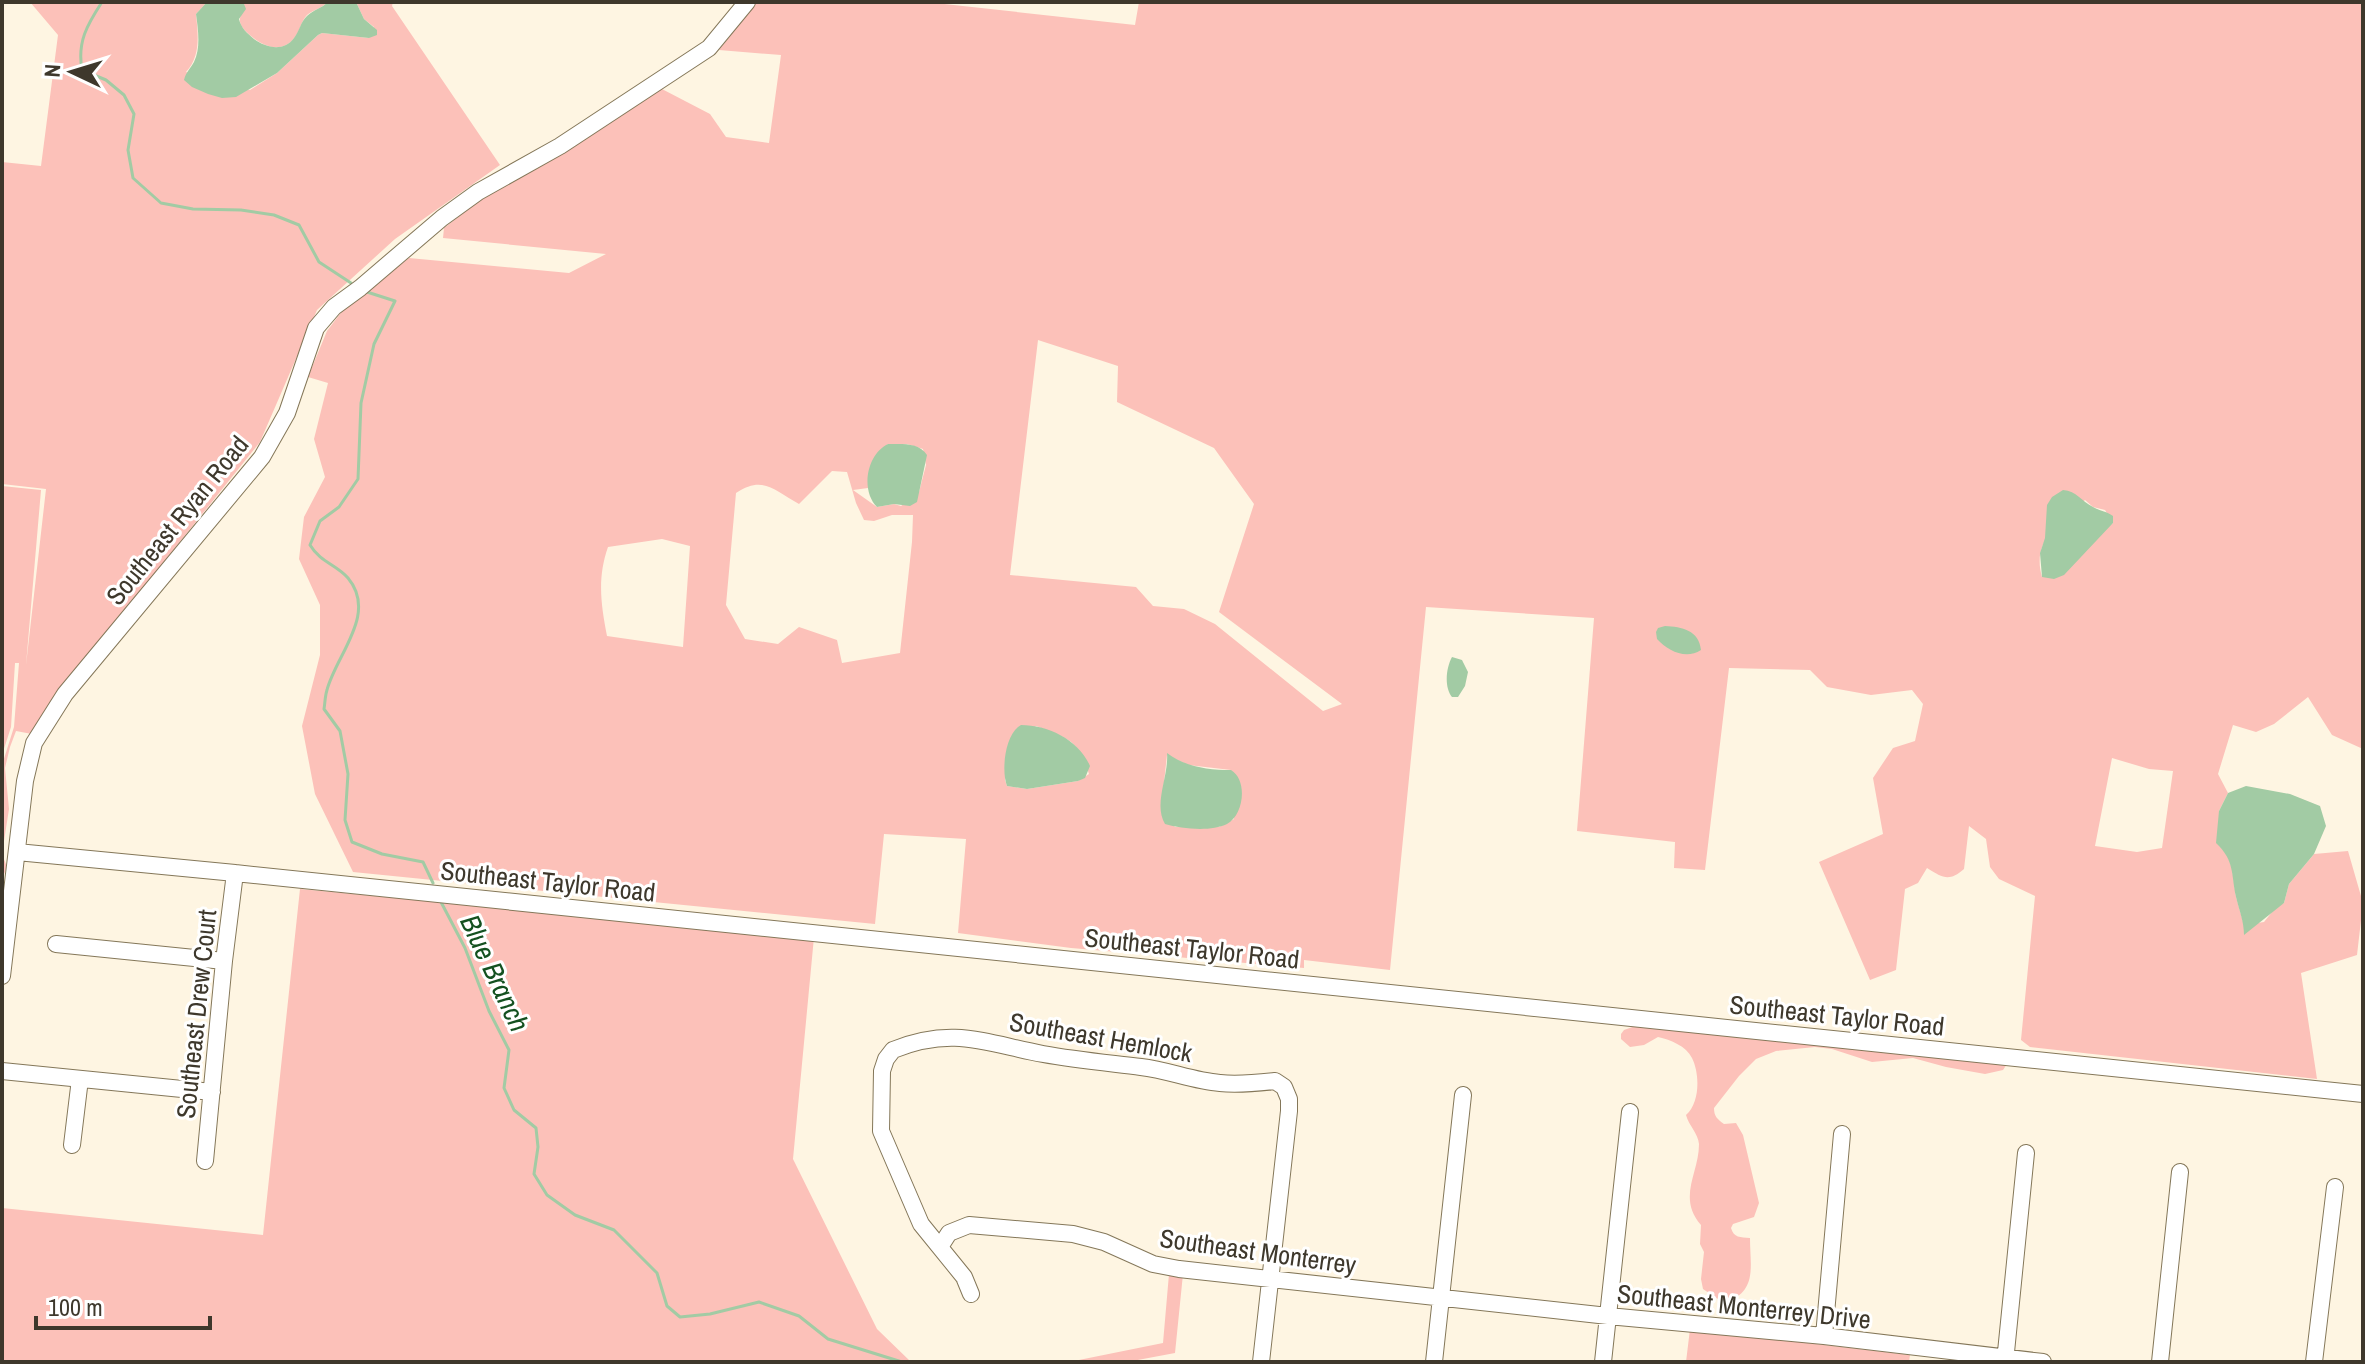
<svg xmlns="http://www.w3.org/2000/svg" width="2365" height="1364" font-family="'Archivo Narrow',sans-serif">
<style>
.green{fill:#fcc1b9;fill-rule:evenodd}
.water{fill:#a2cba4}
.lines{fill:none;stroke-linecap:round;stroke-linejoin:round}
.stream{stroke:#a2cba4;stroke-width:3}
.minor-casing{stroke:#847759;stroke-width:18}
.minor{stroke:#fff;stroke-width:16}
.labels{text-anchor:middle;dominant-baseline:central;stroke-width:6;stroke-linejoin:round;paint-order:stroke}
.street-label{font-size:26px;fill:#3e382c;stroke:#fff}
.water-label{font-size:28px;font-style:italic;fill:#145120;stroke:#fff}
</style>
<rect width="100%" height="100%" fill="#fef5e2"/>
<!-- green -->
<path class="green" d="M30 2H207L196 14C198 35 201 56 186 72L250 90 277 73 318 35 322 33 369 38 374 27 364 19 356 2H393L392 6 500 165 395 239 317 310 260 442 49 705 32 734 16 731 10 747 5 768 9 809 2 854 7 867 2 879V765L14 727 19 663H15L11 727 2 755V486L41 490 26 665 46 489 2 484V162L41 166 58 35Z
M232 2H328C322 8 313 10 307 15 301 21 300 31 295 37 283 54 264 47 251 36 236 23 239 21 244 4Z
M757 2H926L1135 25 1139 2H2363V749L2332 735 2308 697 2274 724 2256 732 2233 725 2218 774 2228 793 2219 811 2226 852 2232 868 2236 897 2244 925 2264 922 2276 907 2284 903 2289 884 2314 854 2348 851 2363 903 2357 955 2301 973 2317 1079 2030 1047 2021 1040 2035 896 1999 879 1990 867 1986 839 1969 826 1964 869C1949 882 1943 878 1927 868L1918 883 1905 889 1896 970 1870 980 1819 862 1883 834 1873 778 1893 748 1915 741 1923 704 1912 690 1871 695 1827 687 1810 670 1729 668 1705 870 1674 868 1675 842 1577 831 1594 618 1426 607 1390 970 1304 960V968L1071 948 958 933 966 839 884 834 875 924 353 872 315 794 302 726 320 655V605L299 559 304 517 325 477 314 439 328 383 308 377 327 331 343 310 409 258 569 273 606 254 443 238 444 228 493 190 660 88 710 114 726 137 769 143 781 55 719 50ZM1038 340 1118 366 1117 402 1214 448 1254 504 1219 612 1342 704 1323 711 1215 624 1184 609 1153 606 1136 587 1010 575ZM888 444H907L923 449 926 465 919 492 901 506 894 504 877 507 853 490 868 488C869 465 871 460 888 444ZM832 471 847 472 856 503 864 520 874 521 892 515H913L912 542 900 653 842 663 837 640 799 627 778 644 745 639 726 605 736 493C763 475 774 490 799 504ZM2085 500 2093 507 2105 510 2113 523 2042 577C2031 539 2061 522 2085 500ZM662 539 690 546 683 647 607 636C601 605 597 578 608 547ZM1036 726C1069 739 1078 739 1089 774L1078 781 1027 789 1007 786 1005 780 1007 753ZM1167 755 1188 765 1231 770 1234 819 1219 827H1175L1161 810ZM2112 758 2149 769 2173 771 2162 848 2137 852 2095 846Z
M300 889 814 937 793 1159 877 1329 911 1362H2V1208L263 1235Z
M1641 1024 2007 1064 2003 1070 1985 1074 1946 1067 1913 1058 1872 1062 1832 1049 1815 1047 1776 1051 1756 1059 1739 1076 1714 1108C1714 1116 1717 1119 1724 1124L1736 1123 1743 1135 1759 1203 1754 1217 1733 1224 1731 1228C1734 1238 1740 1237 1750 1238 1750 1267 1758 1292 1724 1303L1703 1289 1701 1279 1704 1252 1700 1244 1701 1225C1677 1197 1699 1174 1699 1144 1698 1133 1689 1126 1686 1115 1700 1103 1700 1074 1692 1058 1686 1046 1671 1040 1658 1037L1644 1045 1630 1047 1621 1039V1034L1624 1030Z
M1169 1274H1183L1175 1353 1127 1362H1069L1163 1343Z
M1690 1329 1910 1355 1909 1362H1686Z"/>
<!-- water -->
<path class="water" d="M207 2 244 4 246 9 239 19C241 28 247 33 254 39 266 48 284 52 294 38 299 32 301 21 307 16 313 10 322 8 328 2H356L364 19 377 30V35L369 38 322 33 318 35 277 73 236 97 222 98 208 94 192 87 184 80C186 72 190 69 194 62 201 48 198 29 196 14Z
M888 444C902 444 919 442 927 455L917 502 910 506 894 504 877 507C860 490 867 454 888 444Z
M2063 490C2077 491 2081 501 2093 507 2100 511 2106 511 2113 516V523L2064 575 2054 579 2042 577 2040 553 2045 538 2047 505 2052 497Z
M1665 626C1682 627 1699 630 1701 650 1686 660 1668 651 1657 639L1656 632 1658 628Z
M1452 657 1462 660 1468 672 1465 686 1458 697H1452C1444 687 1446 668 1452 657Z
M1021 725C1048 725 1079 740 1090 766L1085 778 1078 781 1027 789 1007 786C1001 771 1005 733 1021 725Z
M1167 753C1186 767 1208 770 1231 770 1248 780 1244 815 1227 824 1211 832 1182 829 1165 824 1153 804 1169 776 1167 753Z
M2246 786 2290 794 2320 806 2326 826 2314 854 2289 884 2284 903 2244 935C2244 921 2239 910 2236 897 2231 874 2235 861 2216 843L2219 811 2228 793Z"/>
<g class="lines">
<!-- stream -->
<path class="stream" d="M102 2C87 25 77 42 82 70L106 80 124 95 134 114 128 150 133 178 161 203 193 209 241 210 274 215 299 225 319 262 351 283
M367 292 395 301 374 344 361 403 358 479 339 507 320 521 310 545C321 563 336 564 348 578 378 614 336 655 327 690 325 696 325 703 324 709L340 731 348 774 345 820 352 842 382 854 423 862 433 883
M441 902 465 948 489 1011 509 1050 504 1088 514 1110 536 1128 538 1147 534 1174 547 1195 575 1215 614 1230 657 1273 667 1306 680 1317 710 1314 759 1302 799 1316 828 1339 902 1362"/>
<!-- minor casing -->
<g class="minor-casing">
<path id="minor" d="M17 852 235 873 2363 1094
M56 944 224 961
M2 976 25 781 34 743 65 694 262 457 287 413 316 328 334 307 360 288 442 218 478 192 560 146 709 48 747 2
M893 1050C953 1026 985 1043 1043 1054 1076 1060 1109 1063 1141 1067 1168 1070 1193 1081 1220 1083 1238 1085 1257 1083 1275 1081L1284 1087
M893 1050 886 1059 882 1071 881 1131 921 1224 964 1277 971 1294
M2 1071 212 1092
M72 1145 80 1079
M205 1161 224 961 235 873
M940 1247 949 1233 969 1225 1073 1234 1104 1242 1153 1264 1179 1269 1608 1316 1824 1336 2043 1362
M1824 1336 1842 1134
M1261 1362 1289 1111V1099L1284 1087
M1434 1362 1463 1095
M1603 1362 1630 1112
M2005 1362 2026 1153
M2160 1362 2180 1172
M2314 1362 2335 1187"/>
</g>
<!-- minor -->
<use href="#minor" class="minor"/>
</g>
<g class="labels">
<!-- street labels -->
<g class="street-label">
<text transform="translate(177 520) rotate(-51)">Southeast Ryan Road</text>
<text transform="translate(548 881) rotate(6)">Southeast Taylor Road</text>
<text transform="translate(1192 948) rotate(6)">Southeast Taylor Road</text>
<text transform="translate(196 1014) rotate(-84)">Southeast Drew Court</text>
<text transform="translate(1837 1015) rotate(6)">Southeast Taylor Road</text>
<text transform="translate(1101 1037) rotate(10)">Southeast Hemlock</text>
<text transform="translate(1258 1251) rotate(8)">Southeast Monterrey</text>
<text transform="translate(1744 1306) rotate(6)">Southeast Monterrey Drive</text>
</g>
<!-- water labels -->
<g class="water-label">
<text transform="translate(495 973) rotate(65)">Blue Branch</text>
</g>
</g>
<!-- border -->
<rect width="2365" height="1364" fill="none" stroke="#3e382c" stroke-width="8"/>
<!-- north arrow -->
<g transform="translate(72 72) rotate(274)" stroke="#ffffff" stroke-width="6" paint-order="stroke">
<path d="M0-6L14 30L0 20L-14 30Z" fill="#3e382c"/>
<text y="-12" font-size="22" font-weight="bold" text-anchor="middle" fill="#3e382c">N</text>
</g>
<!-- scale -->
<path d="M36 1316v12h174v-12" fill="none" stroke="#3e382c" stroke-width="4"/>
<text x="48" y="1316" font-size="24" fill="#3e382c" stroke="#ffffff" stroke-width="6" paint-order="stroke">100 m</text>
</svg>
